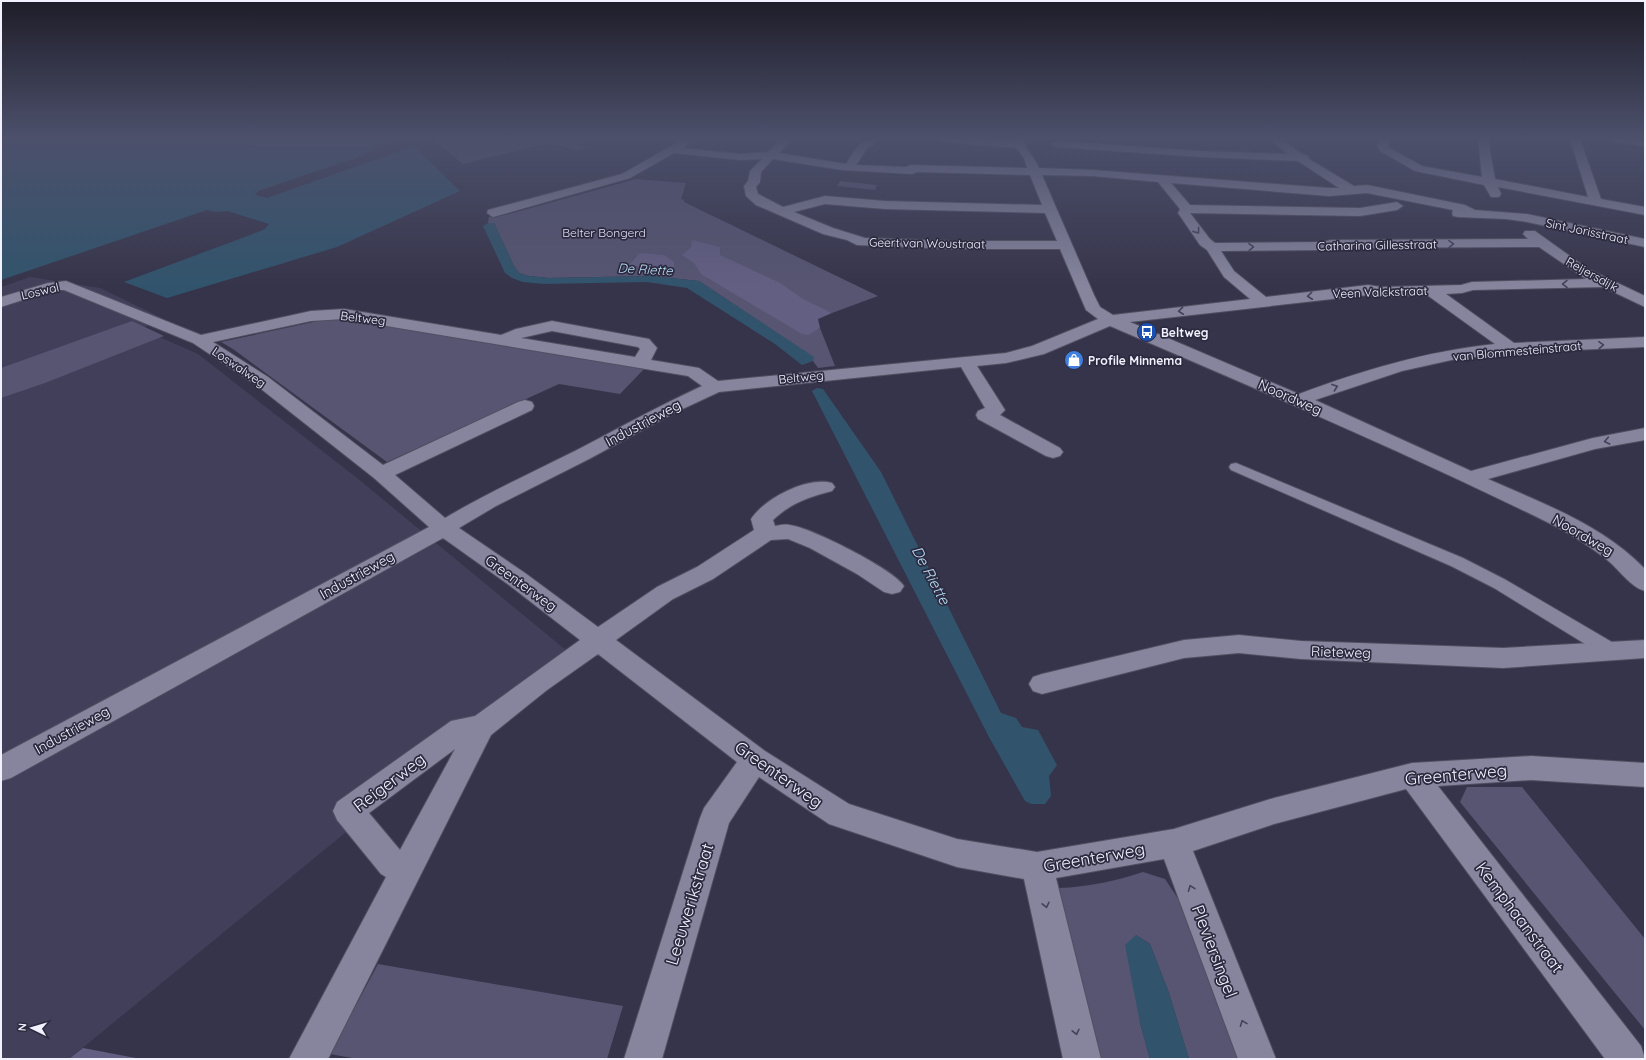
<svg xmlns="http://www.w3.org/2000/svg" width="1646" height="1060" font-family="Quicksand,sans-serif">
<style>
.built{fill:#423f5b}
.green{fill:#575571}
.forest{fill:#635f83}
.water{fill:#31546c}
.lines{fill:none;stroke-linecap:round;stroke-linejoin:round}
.lane-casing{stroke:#514f61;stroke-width:2}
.street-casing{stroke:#514f61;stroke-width:2}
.lane{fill:#87859e;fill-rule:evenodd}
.street{fill:#87859e;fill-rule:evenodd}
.oneway{stroke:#434157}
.labels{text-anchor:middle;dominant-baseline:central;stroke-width:3.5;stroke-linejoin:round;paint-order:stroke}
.far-street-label{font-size:12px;fill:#f2f1ff;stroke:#2c2a3f}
.far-park-label{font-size:12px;fill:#e0def8;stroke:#2c2a3f}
.far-poi-label{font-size:12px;font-weight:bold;fill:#f2f1ff;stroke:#2c2a3f;text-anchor:start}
.far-water-label{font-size:13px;font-style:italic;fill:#bbdff9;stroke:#2c2a3f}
.street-label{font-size:14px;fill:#f2f1ff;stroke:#2c2a3f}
.water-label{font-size:15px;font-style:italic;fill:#bbdff9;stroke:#2c2a3f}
.near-street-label{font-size:17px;fill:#f2f1ff;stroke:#2c2a3f}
</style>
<rect width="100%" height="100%" fill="#36344a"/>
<!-- built -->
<path class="built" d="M30 277 100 288 162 318 141 329 198 354 357 478 567 651 69 1059H1V287Z"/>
<!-- green -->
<path class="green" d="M442 139H589L575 145 586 148 580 150 548 143 463 164 436 141Z
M636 179 686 183 681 199 684 200V202L878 296 832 313 829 312 813 317 816 330 820 328 835 366 818 368 813 361V357L699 281 651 276 549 278 529 276 519 273 514 266 494 223H488L489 217 505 215Z
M840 181 877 185 875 190 837 186Z
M327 319 357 321 646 367 620 394 559 384 387 462 233 349 221 342Z
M132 321 164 336 45 383 1 398V368Z
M1467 787H1522L1645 939V1030L1460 802Z
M1143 872 1165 879 1185 909 1239 1059H1189L1169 993 1150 944 1136 935 1140 1023 1150 1059H1097L1059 888C1089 887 1115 881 1143 872Z
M378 964 623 1006 607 1059H358L330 1054Z"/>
<!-- forest -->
<path class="forest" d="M692 240 720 247V255L780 283 803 299 832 313 818 319 820 328 808 335 802 334 701 274 694 263 682 255 691 247Z
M640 253 664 255 674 262V267L628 266Z
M83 1048 141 1059H69Z"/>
<!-- water -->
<path class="water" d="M1 139H393L364 155 258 191 255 195 267 198 414 146 460 191 337 247 167 298 124 282 258 232 265 229 269 224 228 211 215 212 207 210 1 280Z
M488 223H494L514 266 519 273 529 276 549 278 651 276 699 281 814 357 813 361 802 365 775 344 687 288 647 282 544 284 523 282 512 278 505 273 483 226Z
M817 388 823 389 881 472 1001 713 1016 718 1022 727 1038 730 1057 765 1049 776 1051 796 1045 804H1031L1025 801 989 737 812 391Z
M1136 935 1150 944 1169 993 1189 1059H1150L1140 1023 1125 945Z"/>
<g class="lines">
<!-- lane casing -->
<g class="lane-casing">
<path id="lane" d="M1236 463 1463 558 1506 580 1617 645 1619 650 1617 655 1610 657 1603 655 1494 588 1451 566 1231 470 1229 467 1231 464Z"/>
</g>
<!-- street casing -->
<g class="street-casing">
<path id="street" d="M781 139H792L779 153 846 164C856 149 859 139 878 139L873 145 868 147 856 165 906 167 911 165 1027 168 1024 158 1016 148 944 142 939 139H982L1013 141V139H1023C1025 149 1035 158 1039 168L1093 170 1329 188H1339L1298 161 1202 157 1056 147 1051 144 1056 141 1202 151 1288 154 1269 139C1289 138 1291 151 1308 156L1309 159 1354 186 1367 185 1465 205 1475 210 1527 214 1645 239V247L1527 222 1506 219 1458 217 1453 216 1452 213 1453 210 1367 193 1329 196 1171 183 1190 205 1360 208 1397 202 1403 206 1397 210 1360 216 1190 213 1210 239 1215 243 1322 242 1331 240 1528 239 1523 234 1525 231H1535L1588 269 1645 296V307L1603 287 1473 290 1462 293 1446 294 1514 343 1645 337V347L1527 352 1456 359 1402 371 1315 400 1471 471 1593 438 1645 428V440L1595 449 1488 479C1542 503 1603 525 1645 569V591C1630 587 1619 569 1606 559 1588 545 1568 532 1547 522 1404 452 1257 389 1110 326L1044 354 1006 363 977 366 1005 410 1000 415 1060 448 1063 452 1060 456 1053 458 1046 456 978 419 976 415 978 411 985 408 961 367 719 392 674 413 589 459 496 506 459 528 525 573 598 627 657 587 697 567 754 530 751 519C765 498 808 476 832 483L835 487 832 491C809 497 791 503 773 520L775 526C780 525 785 524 790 525 812 528 893 569 904 586L900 592 892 594 884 592 857 574 810 548 788 539 771 540 713 579 673 599 616 640 765 751 849 804 957 839 1037 852 1174 829 1274 798 1412 763 1531 756 1645 763V787L1531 780 1438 786 1641 1046 1645 1059H1605L1406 789 1274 824 1193 851 1276 1059H1238L1164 859 1056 878 1101 1059H1063L1024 879 957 867 829 824 759 777 729 823 662 1059H624L700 818 704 808 737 762 598 654 547 690 491 735 328 1059H289L386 877 381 874 337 820 333 811 337 802 451 721 475 716 580 640 509 585 443 538 11 778 1 781V755L429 527 374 478 256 385 193 343 64 290H54L1 307V297L48 283 66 281 201 335 311 311 344 309 501 335 516 329 552 321 649 339 657 348 651 360 699 368 718 381 1006 353 1032 346 1098 319 1086 310 1060 249H955L857 245 847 240 823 234 756 205 746 196 744 186 748 181 750 171 762 159 740 160 674 153 630 178 493 217 487 213 488 210 622 174 680 141 684 140 689 143 683 148 740 154 768 152ZM773 159 842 170 912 174 917 172 1030 175 1042 205 885 201 825 196 783 207 758 194 756 187 760 182 761 172ZM1042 175 1093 176 1158 182 1180 209 1178 213 1200 245 1207 250 1224 277 1250 299 1113 315 1100 307 1094 295ZM825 204 885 209 1045 213 1057 241H955L865 238 833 228 794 212ZM1539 247 1586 279 1472 282 1461 285 1382 287 1368 285 1266 297 1234 271 1221 251 1322 250 1331 248ZM1368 295 1382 297 1427 295 1495 344C1427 351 1363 370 1299 394L1130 322ZM344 319 688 376 702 386C659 406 617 429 575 451 531 473 487 493 445 518L395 475 532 410 534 406 532 402 525 400 518 402 383 465 268 377 213 342 311 321ZM552 331 638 347 640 349 635 357 521 338ZM455 749 400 850 369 813Z
M1379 139H1389L1388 147 1422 166 1482 177 1478 139H1488L1495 179 1588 197 1570 139H1580L1601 199 1645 207V215L1498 187 1501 194 1499 197H1491L1484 185 1415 171 1380 151 1377 146Z
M1609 139 1645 140V146L1614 142Z
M1239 635 1301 641 1503 648 1645 640V658L1503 668 1301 659 1239 653 1184 658 1042 694 1033 691 1029 684 1033 677 1042 674 1184 640Z"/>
</g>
<!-- lane -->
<use href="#lane" class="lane"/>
<!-- street -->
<use href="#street" class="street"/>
</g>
<!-- one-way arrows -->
<defs><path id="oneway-chevron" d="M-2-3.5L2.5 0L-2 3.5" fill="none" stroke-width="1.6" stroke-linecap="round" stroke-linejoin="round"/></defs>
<g class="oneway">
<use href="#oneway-chevron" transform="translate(1197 231) rotate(54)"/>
<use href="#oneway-chevron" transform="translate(1451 244) rotate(-1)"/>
<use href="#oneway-chevron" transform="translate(1251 247) rotate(-1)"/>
<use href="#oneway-chevron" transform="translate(1565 284) rotate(179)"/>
<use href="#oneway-chevron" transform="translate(1310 296) rotate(174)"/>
<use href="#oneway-chevron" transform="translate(1181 311) rotate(174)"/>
<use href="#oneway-chevron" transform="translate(1601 345) rotate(-3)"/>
<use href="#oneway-chevron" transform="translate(1335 387) rotate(-20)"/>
<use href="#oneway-chevron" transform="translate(1607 441) rotate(169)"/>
<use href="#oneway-chevron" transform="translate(1191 888) rotate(-111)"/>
<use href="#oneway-chevron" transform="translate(1046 905) rotate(77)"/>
<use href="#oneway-chevron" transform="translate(1243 1023) rotate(-111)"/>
<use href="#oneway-chevron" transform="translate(1076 1032) rotate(77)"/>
</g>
<!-- sky -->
<linearGradient id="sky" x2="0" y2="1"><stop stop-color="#1e1d29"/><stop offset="0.48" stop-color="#4c506b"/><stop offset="1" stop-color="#4c506b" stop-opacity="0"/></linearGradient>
<rect width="1646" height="287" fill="url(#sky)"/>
<!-- icons -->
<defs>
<g id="bus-disc" transform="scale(1)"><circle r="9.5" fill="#1a4fb4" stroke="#2c2a3f"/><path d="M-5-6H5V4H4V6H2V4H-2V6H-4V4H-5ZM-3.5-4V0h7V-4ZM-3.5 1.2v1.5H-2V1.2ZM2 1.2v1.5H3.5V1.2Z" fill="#fff"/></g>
<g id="shop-disc" transform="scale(1)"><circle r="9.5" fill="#3f7fe0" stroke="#2c2a3f"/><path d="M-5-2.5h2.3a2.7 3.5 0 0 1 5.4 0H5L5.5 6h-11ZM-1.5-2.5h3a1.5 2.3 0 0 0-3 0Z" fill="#fff"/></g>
</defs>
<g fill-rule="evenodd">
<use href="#bus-disc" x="1147" y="332"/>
<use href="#shop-disc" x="1074" y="360"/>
</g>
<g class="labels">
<!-- far-street labels -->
<g class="far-street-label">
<text transform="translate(1587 231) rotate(12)">Sint Jorisstraat</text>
<text transform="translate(927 243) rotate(1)">Geert van Woustraat</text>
<text transform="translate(1377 245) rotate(-1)">Catharina Gillesstraat</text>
<text transform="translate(1592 274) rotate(29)">Reijersdijk</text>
<text transform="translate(40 291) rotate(-13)">Loswal</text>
<text transform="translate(1380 292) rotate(-2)">Veen Valckstraat</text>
<text transform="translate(363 318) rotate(7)">Beltweg</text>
<text transform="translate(1517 351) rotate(-5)">van Blommesteinstraat</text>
<text transform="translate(239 367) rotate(34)">Loswalweg</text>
<text transform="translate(801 377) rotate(-6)">Beltweg</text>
</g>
<!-- far-park labels -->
<g class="far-park-label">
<text x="604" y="232">Belter Bongerd</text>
</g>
<!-- far-poi labels -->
<g class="far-poi-label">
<text x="1161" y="332">Beltweg</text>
<text x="1088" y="360">Profile Minnema</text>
</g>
<!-- far-water labels -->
<g class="far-water-label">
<text transform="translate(645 269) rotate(3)">De Riette</text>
</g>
<!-- street labels -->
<g class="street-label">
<text transform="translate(1290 397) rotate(24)">Noordweg</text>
<text transform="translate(643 423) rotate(-28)">Industrieweg</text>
<text transform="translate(1583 535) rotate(30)">Noordweg</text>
<text transform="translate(357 575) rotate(-29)">Industrieweg</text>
<text transform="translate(521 583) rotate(36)">Greenterweg</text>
<text transform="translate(1341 652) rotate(2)">Rieteweg</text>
<text transform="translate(72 730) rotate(-29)">Industrieweg</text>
</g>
<!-- water labels -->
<g class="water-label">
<text transform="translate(931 575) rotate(62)">De Riette</text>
</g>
<!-- near-street labels -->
<g class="near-street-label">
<text transform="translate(779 774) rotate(35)">Greenterweg</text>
<text transform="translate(1456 774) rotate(-5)">Greenterweg</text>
<text transform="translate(389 782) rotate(-37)">Reigerweg</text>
<text transform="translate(1094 857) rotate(-10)">Greenterweg</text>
<text transform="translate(689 904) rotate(-73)">Leeuwerikstraat</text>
<text transform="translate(1520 917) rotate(53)">Kemphaanstraat</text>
<text transform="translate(1215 951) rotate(69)">Pleviersingel</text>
</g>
</g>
<!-- border -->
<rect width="1646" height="1060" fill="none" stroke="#f2f1ff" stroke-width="4"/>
<!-- north arrow -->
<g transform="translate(32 1028) rotate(275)" stroke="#2c2a3f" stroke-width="3" paint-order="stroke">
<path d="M0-3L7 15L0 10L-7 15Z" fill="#f2f1ff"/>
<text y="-6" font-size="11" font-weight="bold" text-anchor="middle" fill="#f2f1ff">N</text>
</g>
</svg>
